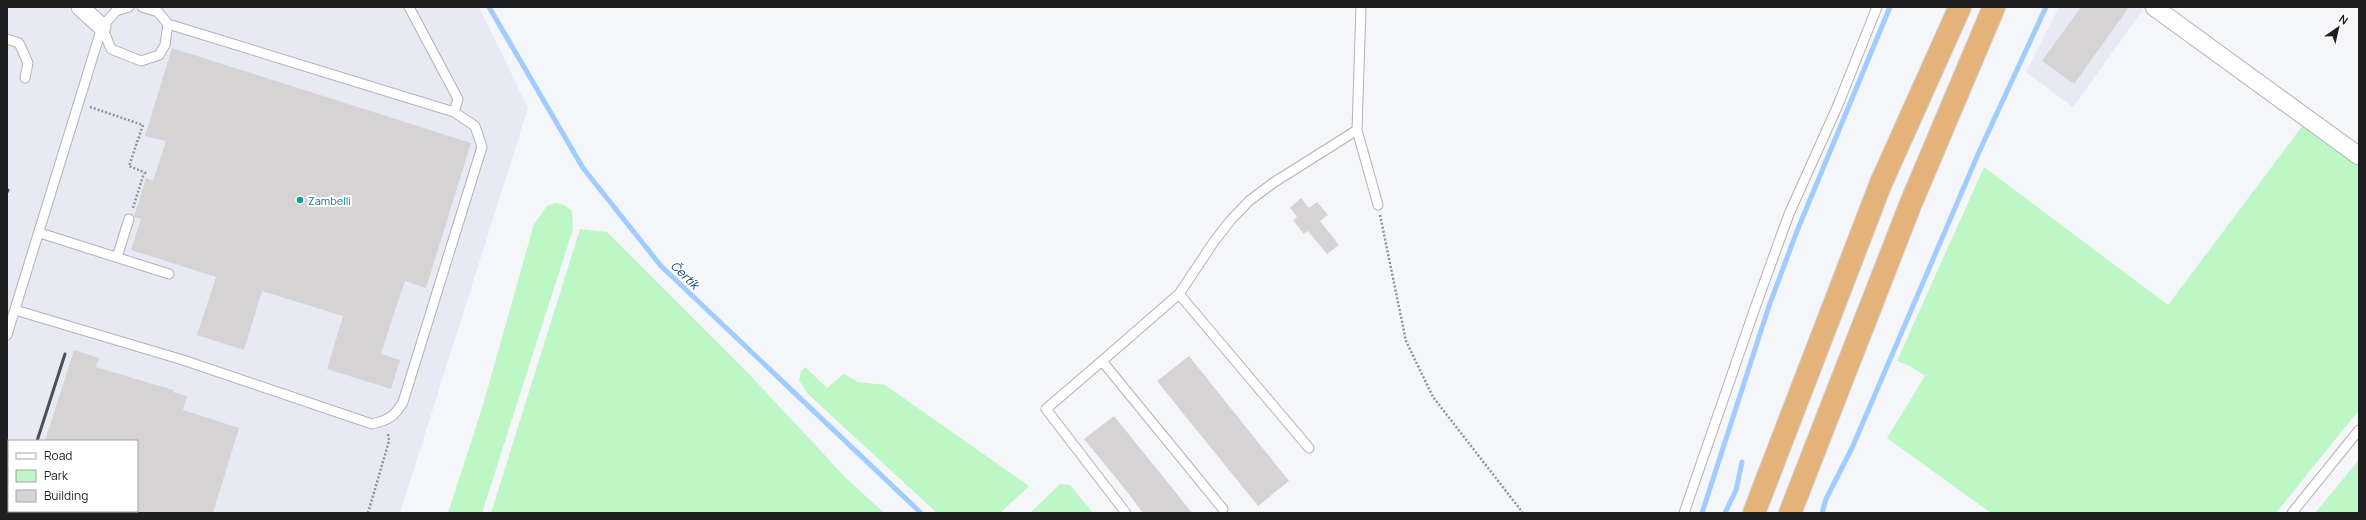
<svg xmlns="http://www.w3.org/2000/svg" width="2366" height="520" font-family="Manrope,sans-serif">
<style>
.built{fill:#e7e9f4;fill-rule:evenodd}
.green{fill:#bdf7c5}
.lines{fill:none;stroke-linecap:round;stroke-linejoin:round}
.stream{stroke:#a0ccff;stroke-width:5}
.building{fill:#d6d3d5}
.service-casing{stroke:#b2b2b6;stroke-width:11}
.minor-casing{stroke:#b2b2b6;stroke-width:19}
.motorway-casing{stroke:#d2d2d2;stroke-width:24}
.path{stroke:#929396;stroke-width:2.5;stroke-dasharray:2 2;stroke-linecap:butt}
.service{stroke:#fff;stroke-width:9}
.minor{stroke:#fff;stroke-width:17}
.motorway{stroke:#e3b37b;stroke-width:22}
.rail{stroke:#4e4f50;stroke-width:3}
.culture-dot{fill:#0f9aa8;stroke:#fff;stroke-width:1.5}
.labels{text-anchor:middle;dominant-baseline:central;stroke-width:4;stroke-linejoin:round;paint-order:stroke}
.culture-label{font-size:11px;fill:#0d838f;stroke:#fff;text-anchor:start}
.water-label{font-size:12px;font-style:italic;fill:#054279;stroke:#fff}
</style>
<rect width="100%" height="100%" fill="#f5f6fa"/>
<!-- built -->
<path class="built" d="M7 7H479L528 108 400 513H7ZM9 441H137V511H9Z
M2059 7H2140L2143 10 2073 107 2026 72Z"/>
<!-- green -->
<path class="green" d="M2303 125 2359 165V410L2276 513H1991L1887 438 1925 376 1910 366 1897 361 1984 167 2168 305Z
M556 203 564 205 572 211 573 229 482 513H448L483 405 534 224 547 206Z
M580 229 607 232 748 373 846 478 884 513H491Z
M805 367 827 388 844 374 858 382 885 385 1029 486 1000 513H937L807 393 799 380 801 372Z
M2359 460V513H2315Z
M1060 484 1070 485 1093 513H1030Z"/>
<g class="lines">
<!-- stream -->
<path class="stream" d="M489 7 583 168 661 266 921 513
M1702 513 1769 306 1797 231 1890 7
M1725 513 1736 490 1742 462
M1822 513 1826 499 1852 448 1979 152 2046 7"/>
</g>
<!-- building -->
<path class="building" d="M2081 7H2129L2074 84 2042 61Z
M172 48 471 143 426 288 405 281 395 310 381 354 400 360 391 389 327 369 343 316 262 291 244 350 197 335 216 277 131 250 141 219 134 217 146 178 153 181 166 141 145 136Z
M1301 198 1309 208 1317 202 1328 215 1320 221 1339 245 1327 254 1308 231 1304 234 1293 220 1297 217 1290 208Z
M74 350 99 358 96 367 173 390V392L187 396 183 410 239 428 213 513H137V441H45Z
M1189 356 1289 481 1258 506 1157 381Z
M1114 416 1169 484 1192 513H1143L1124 488 1084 439Z"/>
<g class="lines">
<!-- service casing -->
<g class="service-casing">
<path id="service" d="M409 7 458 99 454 112
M1361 7 1357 130 1378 205
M102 27 111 49 141 61 159 55 165 45 168 24 158 12 142 7
M7 39 19 43 28 63 25 78
M40 233 169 274
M117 257 129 219
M1179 294 1213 243 1230 221 1249 201 1273 183 1357 130
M15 310 183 360 372 424C389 420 395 416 403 402L482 147 475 126 454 112 168 24
M7 335 102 27 116 11 129 7
M1102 361 1046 409 1126 513
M1223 509 1102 361 1179 294 1309 448
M1684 513 1756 305 1789 214 1838 105 1877 7
M2292 513 2359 430"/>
</g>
<!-- minor casing -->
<g class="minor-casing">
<path id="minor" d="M80 7 102 27
M2154 7 2359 156"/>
</g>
<!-- motorway casing -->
<g class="motorway-casing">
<path id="motorway" d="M1754 513 1881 183 1960 7
M1790 513 1911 203 1994 7"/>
</g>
<!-- path -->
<path class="path" d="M90 107 143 125 129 166 148 174
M133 208 144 173
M1380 215 1406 341 1433 397 1523 513
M368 513 389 441 388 433"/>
<!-- service -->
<use href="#service" class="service"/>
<!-- minor -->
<use href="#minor" class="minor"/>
<!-- motorway -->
<use href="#motorway" class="motorway"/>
<!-- rail -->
<path class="rail" d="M7 192 8 190
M37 441 65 354
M15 513V511
M32 513 33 511"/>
</g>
<!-- markers -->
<circle class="culture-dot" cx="300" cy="200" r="4"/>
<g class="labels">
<!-- culture labels -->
<g class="culture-label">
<text x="308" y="200">Zambelli</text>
</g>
<!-- water labels -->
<g class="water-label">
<text transform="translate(685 275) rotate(44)">Čertík</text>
</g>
</g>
<!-- border -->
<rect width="2366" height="520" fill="none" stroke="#1f1f20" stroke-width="16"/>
<!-- legend -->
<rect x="8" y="440" width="130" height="72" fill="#ffffff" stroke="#a5a5a6"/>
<rect x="16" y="453" width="20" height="6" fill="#ffffff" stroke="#a5a5a6"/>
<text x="44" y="460" font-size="12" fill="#1f1f20">Road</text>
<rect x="16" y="470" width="20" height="12" fill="#bdf7c5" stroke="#a5a5a6"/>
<text x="44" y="480" font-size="12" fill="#1f1f20">Park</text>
<rect x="16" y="490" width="20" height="12" fill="#d6d3d5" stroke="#a5a5a6"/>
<text x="44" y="500" font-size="12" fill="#1f1f20">Building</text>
<!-- north arrow -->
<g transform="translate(2338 28) rotate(34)" stroke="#ffffff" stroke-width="3" paint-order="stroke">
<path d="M0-3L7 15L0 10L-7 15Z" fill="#1f1f20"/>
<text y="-6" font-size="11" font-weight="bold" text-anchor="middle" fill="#1f1f20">N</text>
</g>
</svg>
